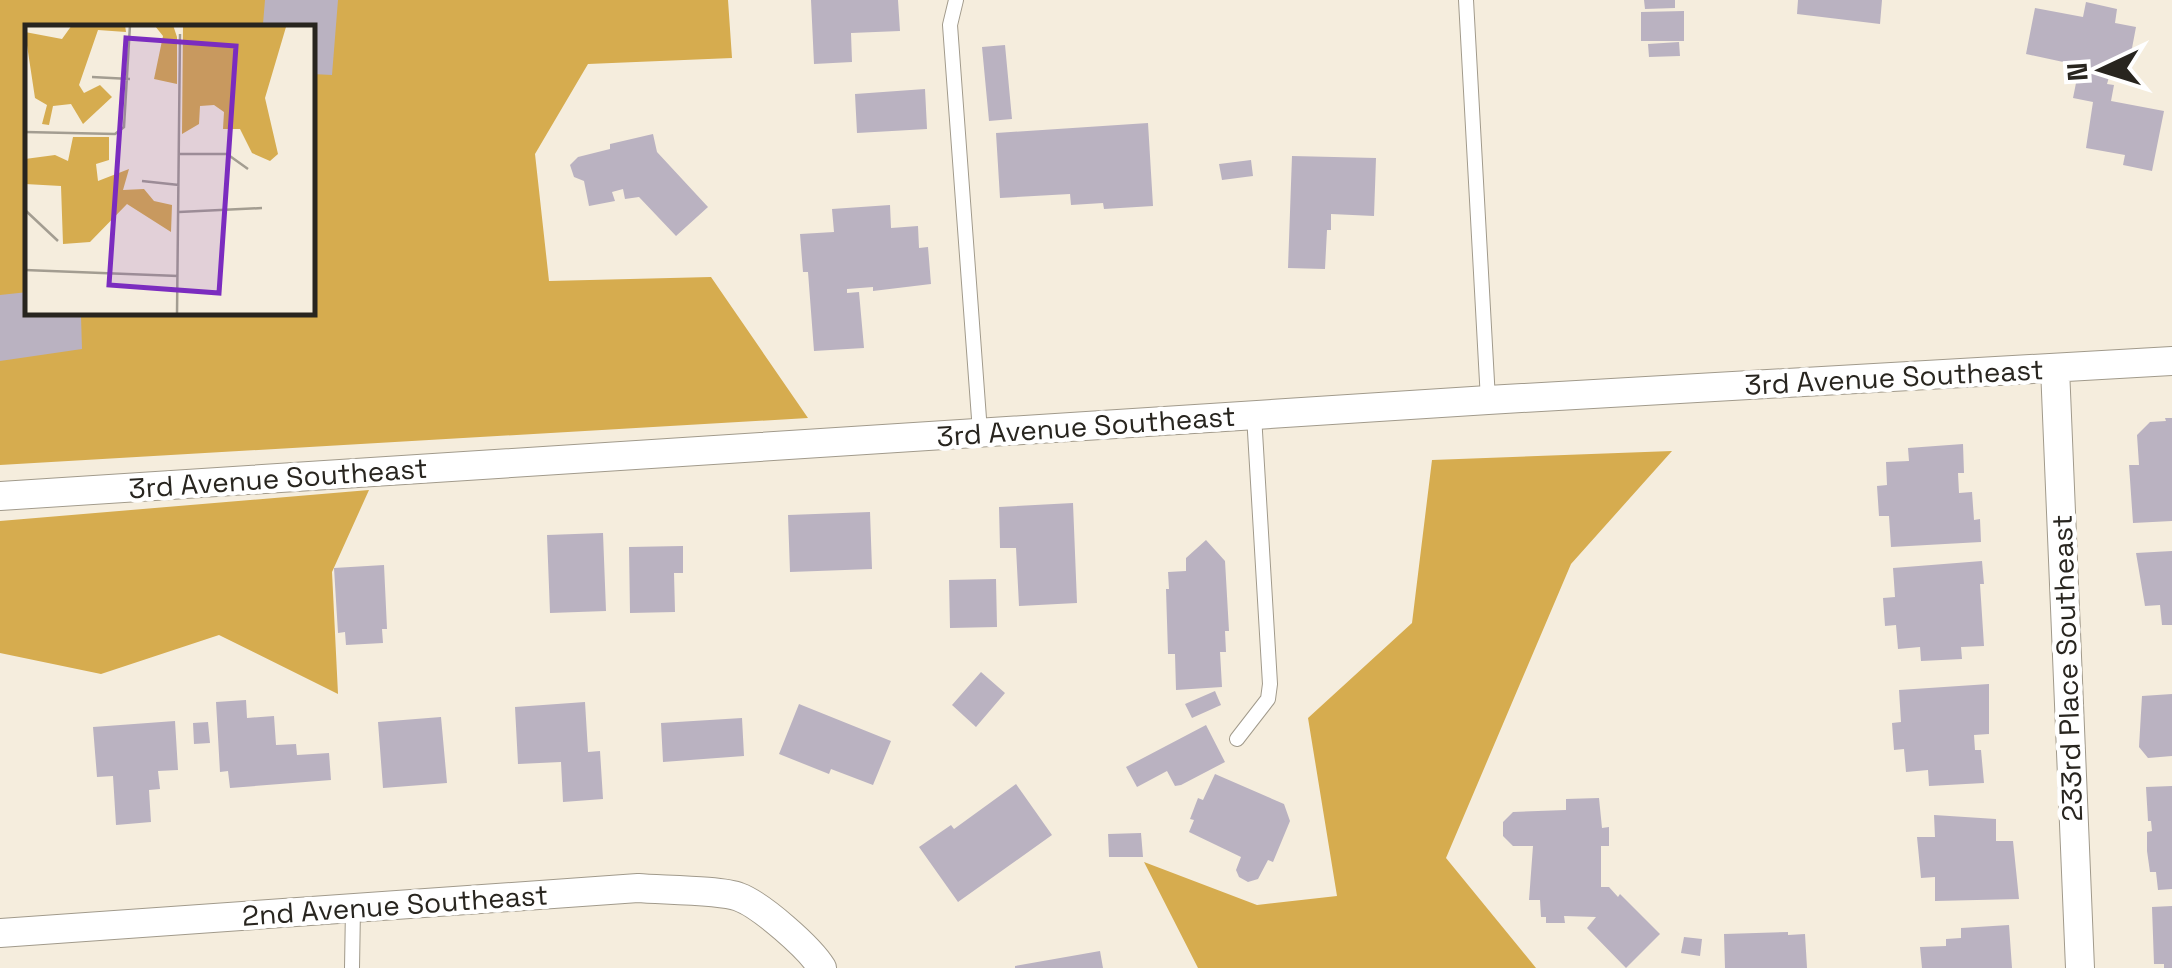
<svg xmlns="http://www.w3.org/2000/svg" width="2172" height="968" font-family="'Space Grotesk',sans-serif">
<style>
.forest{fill:#d6ac4f;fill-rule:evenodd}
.building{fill:#bab2c1}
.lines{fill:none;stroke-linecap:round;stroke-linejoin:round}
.lane-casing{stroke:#a19a8b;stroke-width:16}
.street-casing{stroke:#a19a8b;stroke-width:30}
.lane{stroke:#fff;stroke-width:14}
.street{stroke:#fff;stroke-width:28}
.labels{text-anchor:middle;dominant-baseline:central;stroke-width:9;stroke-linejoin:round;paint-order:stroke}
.street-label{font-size:28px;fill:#28251f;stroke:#fff}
.inset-road{fill:none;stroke:#a39d91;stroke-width:2.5}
.view{fill:#7b2cbf;fill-opacity:0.15;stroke:#7b2cbf;stroke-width:5}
.inset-edge{fill:none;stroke:#28251f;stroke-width:5}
</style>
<rect width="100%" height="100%" fill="#f5eddd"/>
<!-- forest -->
<path class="forest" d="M0 0H728L732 58 588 64 535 154 549 281 711 277 808 418 0 465ZM28 28H312V312H28Z
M1672 451 1571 564 1446 858 1536 968H1198L1144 862 1257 905 1337 896 1308 718 1412 623 1432 460Z
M369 490 332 572 338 694 219 635 101 674 0 653V521Z"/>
<!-- building -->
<path class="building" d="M265 0H338L332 75 312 74V28H245L263 24Z
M811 0H898L900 31 851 33 852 62 814 64Z
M1644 0H1675V8L1645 9Z
M1798 0H1882L1880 24 1797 14Z
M2086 2 2117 9 2115 23 2136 27 2126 80 2109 77 2107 84 2114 85 2111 101 2164 111 2152 171 2123 165 2125 155 2086 148 2093 102 2073 98 2077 78 2084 79 2085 75 2067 71 2068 63 2026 54 2035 8 2083 17Z
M1684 11V41H1641V12Z
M1679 42 1680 56 1649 57 1648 44Z
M1005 45 1012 119 989 121 982 47Z
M925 89 927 129 857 133 855 94Z
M1148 123 1153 206 1104 209 1103 203 1071 205 1070 194 1000 198 996 133Z
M653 134 657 152 708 207 676 236 639 197 625 199 623 189 612 192 615 201 589 206 584 181 574 177 570 165 578 157 610 149V144Z
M1292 156 1376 158 1374 216 1331 214V230H1327L1325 269 1288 268Z
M1251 160 1253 176 1222 180 1219 164Z
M890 205 891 228 918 226 919 248 928 247 931 284 873 291V287L847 289V293L859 292 864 348 814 351 808 272H803L800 234 834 232 832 209Z
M28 292V312H85V316H81L82 349 0 361V295Z
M2165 418H2172V521L2133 523 2129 465H2139L2137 435 2150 422 2166 421Z
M1963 444 1964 473H1958L1959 493 1972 492 1974 520 1980 519 1981 542 1891 547 1889 516H1879L1877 486 1887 485 1886 462 1909 461 1908 448Z
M1073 503 1077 603 1019 606 1016 548H1000L999 507Z
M870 512 872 569 790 572 788 515Z
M603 533 606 611 550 613 547 535Z
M1206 540 1225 561 1229 631H1225L1226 652H1220L1222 687 1176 690 1175 654H1168L1166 589H1169L1168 572 1186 571V558Z
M683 546V573H674L675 612 630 613 629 547Z
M2172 551V625H2162L2160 605 2145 606 2136 553Z
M1982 561 1984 584H1980L1984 646 1961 647 1962 659 1921 661 1920 647 1898 649 1896 625 1885 626 1883 598 1895 597 1893 568Z
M384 565 387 629H382L383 643 346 645 345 632 338 633 334 568Z
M996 579 997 627 950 628 949 580Z
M981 672 1005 693 976 727 952 705Z
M1989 684V734L1974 735 1975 750H1981L1984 783 1929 786 1928 770 1906 772 1904 749 1894 750 1892 723 1901 722 1899 690Z
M1215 691 1221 705 1192 718 1185 704Z
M2172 694V756L2148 758 2139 747 2142 696Z
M246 700 247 718 274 716 276 745 296 744 297 755 329 753 331 780 230 788 228 771 220 772 216 702Z
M585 702 588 752 600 751 603 799 563 802 561 762 518 764 515 707Z
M799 704 891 741 873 785 831 769 829 774 779 754Z
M441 717 447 783 383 788 378 722Z
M742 718 744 756 663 762 661 723Z
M175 721 178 770 158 771 160 789 149 790 151 822 116 825 113 776 97 777 93 727Z
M208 722 210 743 194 744 193 723Z
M1206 725 1225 762 1181 785 1175 786 1167 771 1137 787 1126 767Z
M1215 774 1284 804 1290 821 1273 862 1268 860 1258 879 1248 882 1239 877 1236 870 1241 857 1189 832 1194 820 1190 819 1198 798 1203 800Z
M1016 784 1052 835 958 902 919 847 951 825 954 829Z
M2172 786V889L2158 890 2156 872H2150L2147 851V832L2152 831 2151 821H2148L2146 787Z
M1599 798 1602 828 1609 827V846H1601V887H1609L1618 897 1620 894 1660 934 1626 968 1587 928 1596 917 1564 916 1565 923H1546V917H1541L1540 900H1529L1533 846H1513L1503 836V822L1513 812 1566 810V799Z
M1934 815 1996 819V841H2013L2019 899 1935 901V877L1921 878 1917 837H1935Z
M1141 833 1143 857H1109L1108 834Z
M2172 906V968H2164V964H2154L2152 907Z
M2009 925 2012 968H1922L1920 947 1946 946V939L1961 938V928Z
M1788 932V935L1805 934 1807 968H1725L1724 934Z
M1684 937 1702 939 1700 956 1681 953Z
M1100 951 1103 968H1015V966Z"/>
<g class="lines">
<!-- lane casing -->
<g class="lane-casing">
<path id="lane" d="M956 0 950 25 980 432
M1466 0 1488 400
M1237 739 1268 699 1270 684 1254 415
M352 968 353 908"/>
</g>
<!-- street casing -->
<g class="street-casing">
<path id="street" d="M2055 368 2080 968
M0 496 1488 400 2172 361
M0 933 638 888C660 890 722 890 739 897 761 905 810 948 822 968"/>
</g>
<!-- lane -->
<use href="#lane" class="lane"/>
<!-- street -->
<use href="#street" class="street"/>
</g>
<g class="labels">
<!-- street labels -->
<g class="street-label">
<text transform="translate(1894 377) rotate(-3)">3rd Avenue Southeast</text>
<text transform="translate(1086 426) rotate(-4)">3rd Avenue Southeast</text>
<text transform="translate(278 478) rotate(-4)">3rd Avenue Southeast</text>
<text transform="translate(2067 668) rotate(-92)">233rd Place Southeast</text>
<text transform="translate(395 905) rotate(-4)">2nd Avenue Southeast</text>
</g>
</g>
<!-- overview -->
<g transform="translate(25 25)">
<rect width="290" height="290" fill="#f5eddd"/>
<path d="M47 0H100L101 7 73 5 54 60 59 68 75 60 87 72 58 99 46 79 28 81 24 100 17 99 22 80 10 73 0 7 37 14ZM148 0 152 12V59L129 54 138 11 130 1ZM158 0 261 2 240 73 253 129 245 136 227 128 215 104H198L199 87 189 80 175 81 174 99 157 109ZM48 112H84V135L71 139 73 156 104 144 98 165 119 164 129 176 147 180 146 207 102 179 65 217 38 219 36 161 0 159V134L30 130 43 136Z" fill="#d6ac4f"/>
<path class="inset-road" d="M67 52 105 54M0 107 90 109 99 102 105 0M154 129H202L223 144M117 156 154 160M0 185 33 216M154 187 237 183M0 245 153 251M152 290 155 9"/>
<path class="view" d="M101 13 211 21 194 268 84 260Z"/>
<rect width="290" height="290" class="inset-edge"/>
</g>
<!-- north arrow -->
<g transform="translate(2102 70) rotate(266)" stroke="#ffffff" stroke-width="8" paint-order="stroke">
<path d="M0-8L18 38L0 25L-18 38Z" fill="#28251f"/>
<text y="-15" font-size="28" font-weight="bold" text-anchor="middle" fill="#28251f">N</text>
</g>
</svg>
